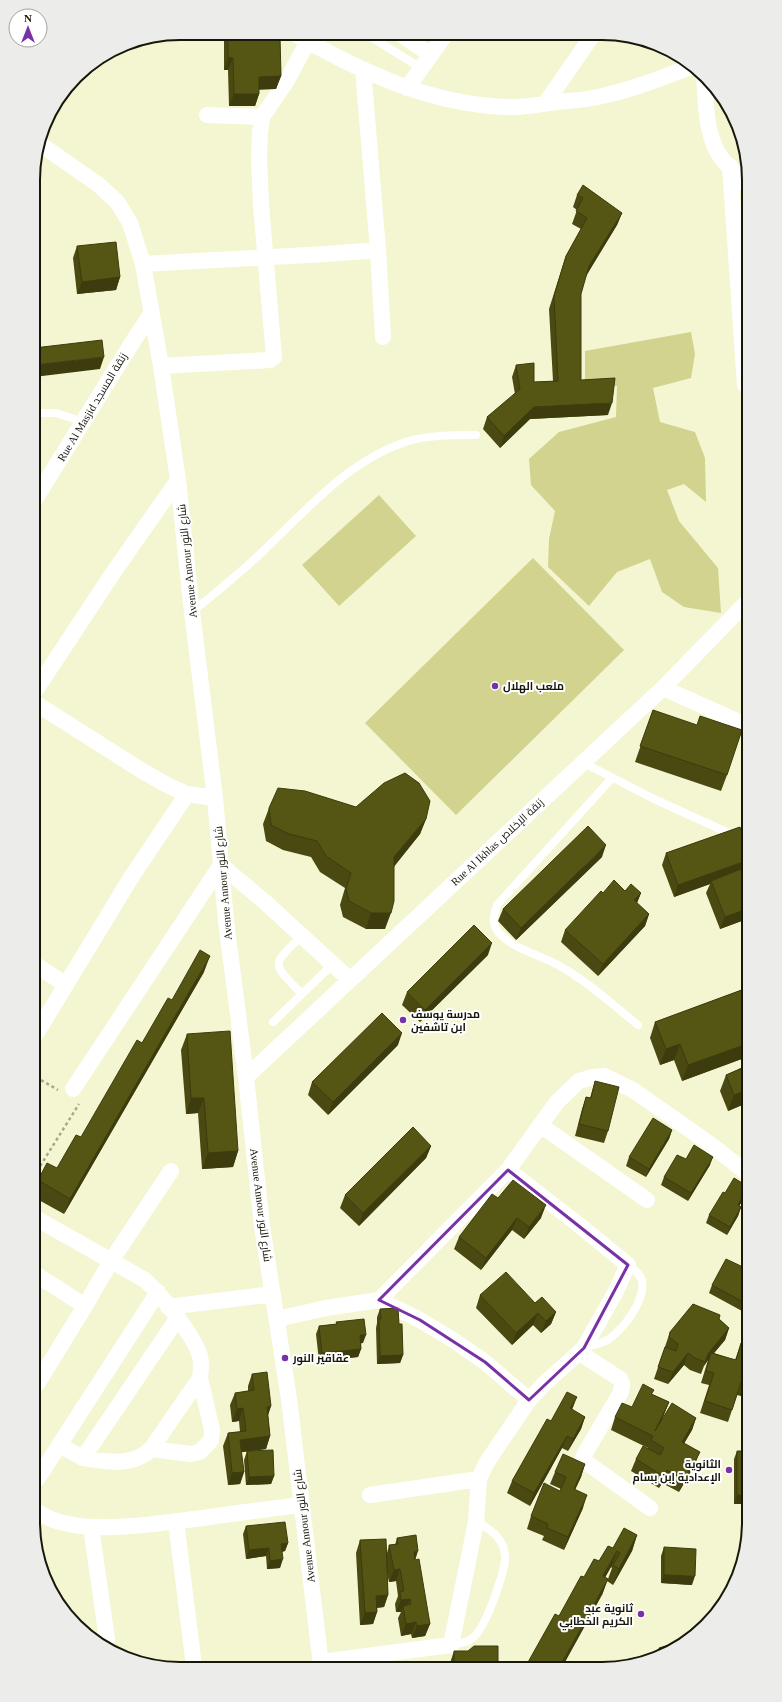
<svg xmlns="http://www.w3.org/2000/svg" width="782" height="1702" font-family="'Times New Roman',Cairo,serif">
<style>
.green{fill:#d1d38e}
.lines{fill:none;stroke-linecap:round;stroke-linejoin:round}
.path{stroke:#a6a78b;stroke-width:2.5;stroke-dasharray:3 3;stroke-linecap:butt}
.lane{stroke:#fff;stroke-width:8}
.street{stroke:#fff;stroke-width:16}
.wall{fill:#494911;fill-rule:evenodd}
.shaded-wall{fill:#3c3c0e}
.building{fill:#555514;stroke:#3c3c0e}
.marked{fill:none;stroke:#7932a5;stroke-width:3;stroke-linejoin:round}
.poi-dot{fill:#7932a5;stroke:#fff;stroke-width:1.5}
.labels{text-anchor:middle;dominant-baseline:central;stroke-width:4;stroke-linejoin:round;paint-order:stroke}
.street-label{font-size:11px;fill:#17170a;stroke:#fff}
.poi-label{font-size:11px;font-weight:bold;fill:#17170a;stroke:#fff;text-anchor:start}
.rim{fill:none;stroke:#17170a;stroke-width:2}
</style>
<rect width="100%" height="100%" fill="#f4f6d2"/>
<!-- green -->
<path class="green" d="M691 332 695 354 691 378 653 388 660 422 695 432 705 458 706 502 684 484 667 490 679 521 718 568 721 613 684 607 662 592 650 559 617 572 589 606 548 567 549 539 555 511 531 485 529 459 559 432 616 417 617 386H585V351Z
M379 495 416 536 339 606 302 565Z
M533 558 624 650 456 815 365 723Z"/>
<g class="lines">
<!-- path -->
<path class="path" d="M36 1077 58 1090
M37 1171 79 1104"/>
<!-- lane -->
<path class="lane" d="M366 34 421 68
M34 413H56L84 422
M192 612C215 593 238 575 259 555 305 512 349 458 412 440 433 435 454 435 476 435
M582 762 652 798 746 841
M612 778 497 905C494 914 491 924 499 933 515 950 538 954 558 965 587 981 612 1004 638 1025
M302 936C270 966 272 963 302 994
M273 1022 333 964
M585 1347C593 1345 601 1344 609 1339 623 1329 646 1300 642 1281 641 1274 634 1270 628 1265
M451 1645C459 1643 468 1643 474 1637 487 1624 502 1579 505 1561 506 1557 504 1550 503 1546 498 1534 487 1527 476 1522"/>
<!-- street -->
<path class="street" d="M295 34C361 72 435 107 514 107 528 107 542 104 556 102 570 101 584 100 598 97 631 90 662 78 693 66
M400 34 431 55
M363 69 378 250 383 337
M704 75C706 102 705 131 719 155 725 164 737 174 744 183
M407 88 445 35
M545 104 592 36
M207 115 262 117
M40 144 99 185 118 203 130 223 143 264 161 366 178 480 192 612 215 798 226 921 246 1077 262 1226 289 1399 321 1665
M730 166 745 385
M143 264 326 254 378 250
M161 366 270 360 274 357 261 205 259 158 260 133 262 117 286 82 312 34
M34 501 130 346 151 314
M663 688 746 725
M35 691 113 573 178 480
M35 703 144 772 169 786 187 794 215 798
M36 965 66 985
M36 1034 132 876 187 794
M246 1077 663 688 745 604
M73 1089 221 865 265 902 350 980
M540 1125 647 1200
M37 1219 145 1280C162 1296 193 1334 200 1356 202 1363 201 1370 200 1378L151 1449C133 1467 106 1462 83 1458
M37 1275 85 1306 37 1384
M379 1300 508 1170 557 1102 579 1081 593 1077 604 1076 633 1090 710 1144 747 1173
M85 1306 111 1261 171 1171
M168 1307 273 1294
M277 1319 326 1308 379 1300 420 1320 453 1340 485 1362 529 1400
M580 1353 620 1379 622 1384 621 1392 584 1455 583 1460 650 1508
M59 1445 83 1458 177 1319
M151 1449 191 1454 200 1452 211 1440 212 1430 200 1378
M38 1478 158 1292
M370 1495 479 1479
M38 1512C77 1539 158 1523 203 1518 236 1513 268 1509 301 1505
M176 1521 194 1666
M91 1527 107 1639
M321 1662 451 1645 476 1522 479 1479 487 1462 529 1400 544 1384 584 1348 615 1293 628 1265 579 1225 508 1170"/>
</g>
<!-- wall -->
<path class="wall" d="M225 33H254V40H257L259 36 281 76 276 89H259V94L255 106H229L228 70H224V36Z
M577 195 622 213 617 225 586 275 581 294V380L608 415 530 419 500 448 483 429 487 417 515 394 512 377 516 365 534 382 553 381 549 309 562 268 566 256 581 229 572 224 577 210 573 207Z
M77 246 120 277 116 290 77 294 73 258Z
M653 710 727 775 721 791 635 762Z
M356 807 426 819 420 834 394 866 385 929H366L343 917 340 905 345 888 320 872 311 857 283 850 266 841 263 824 269 808Z
M740 827 747 919 720 929 706 893 710 884 674 897 662 865 666 853Z
M602 857 516 940 498 921 503 909Z
M625 891 641 893 637 903 649 914 645 926 598 976 561 942 565 930Z
M488 955 420 1022 402 1005 407 992Z
M204 972 64 1214 37 1199V1182L38 1180 57 1168 81 1137 142 1043 172 1000Z
M747 988V1057L682 1081 674 1060 660 1065 650 1038 655 1022Z
M187 1034 238 1151 233 1167 202 1169 198 1113 186 1114 181 1050Z
M398 1045 328 1115 308 1095 312 1082Z
M747 1059V1103L728 1111 720 1091 726 1075 743 1067 746 1060Z
M595 1081 608 1131 604 1143 575 1136 582 1109 586 1097 590 1098Z
M672 1130 669 1139 646 1177 626 1166 629 1157Z
M431 1146 426 1158 359 1226 340 1208 345 1195Z
M686 1159 710 1165 688 1201 661 1185 664 1177Z
M746 1195 739 1206 741 1207 738 1216 727 1235 706 1223 709 1215Z
M498 1198 541 1218 524 1239 512 1230 481 1270 454 1249 459 1237Z
M741 1270 748 1274V1301L742 1311 709 1293 712 1285Z
M480 1295 535 1303 556 1312 551 1324 541 1333 533 1325 512 1345 476 1308Z
M380 1309 399 1324 403 1355 400 1363 377 1364 376 1328 377 1323V1317Z
M719 1319 729 1328 725 1340 714 1353 735 1360 741 1343 748 1345V1398L737 1395 728 1422 700 1413 709 1385 701 1383 708 1360 704 1366 701 1374 690 1370 684 1365 668 1384 654 1379 670 1332Z
M336 1322 363 1343H361V1349L358 1357 319 1361 316 1334 319 1326 336 1324Z
M252 1374 271 1406 268 1415 270 1436 266 1449 241 1452 244 1472 240 1484 228 1485 223 1446 228 1433 240 1432 239 1421 232 1422 230 1405 235 1393 248 1391V1386Z
M654 1390 652 1394 669 1402 662 1419 696 1418 692 1430 684 1443 695 1464 679 1492 662 1483 659 1488 631 1471 636 1459 648 1448 611 1430 615 1417 632 1407Z
M572 1410 585 1417 581 1429 568 1451 562 1448 530 1506 507 1493 512 1481 551 1421Z
M247 1451 274 1476 271 1484 246 1485 244 1460Z
M737 1451 749 1504H734V1459Z
M585 1464 581 1477 575 1490 583 1508 564 1550 542 1540 544 1536 527 1529 531 1516 560 1491 561 1489 550 1484 555 1472Z
M246 1526 288 1543 285 1551 282 1552 280 1568 267 1569 266 1556 246 1559 243 1534Z
M749 1531 746 1544V1539Z
M637 1535 632 1551 613 1585 607 1581 602 1595 559 1616 584 1577 599 1561 613 1548ZM611 1567 612 1568 608 1579 605 1577Z
M397 1538 415 1559 430 1624 425 1636 412 1638 411 1634 401 1636 398 1618 401 1612H396L395 1604 398 1596 396 1581 389 1582 387 1573 388 1595 384 1607 377 1608V1612L373 1624 360 1625 356 1553 360 1540 387 1553 389 1545H395Z
M664 1547 692 1585 661 1583V1556Z
M683 1644 656 1657 659 1648Z
M454 1651 498 1665H450V1663Z"/>
<!-- shaded-wall -->
<path class="shaded-wall" d="M228 57 233 58 228 70H224Z
M281 76 276 89 255 90 259 77Z
M234 94H259L255 106H229Z
M622 213 617 225 585 278 589 266Z
M120 277 116 290 77 294 82 282Z
M104 357 100 369 34 377V365Z
M612 403 608 415 530 419 500 448 504 436 534 407Z
M426 819 420 834 389 873 394 857Z
M606 845 602 857 516 940 521 928Z
M746 861V871L711 881 710 884 674 897 678 885Z
M641 893 636 905 634 900Z
M747 909V919L720 929 725 917Z
M371 913H391L385 929H366Z
M649 914 645 926 598 976 603 964Z
M492 943 488 955 420 1022 425 1010Z
M210 956 204 972 64 1214 70 1199Z
M402 1033 398 1045 328 1115 333 1102Z
M680 1044 674 1060 660 1065 666 1049Z
M747 1044V1057L682 1081 688 1065Z
M747 1090V1103L728 1111 734 1095Z
M191 1098H204L198 1113 186 1114Z
M672 1130 669 1139 646 1177 649 1169Z
M431 1146 426 1158 359 1226 363 1213Z
M238 1151 233 1167 202 1169 208 1153Z
M713 1157 710 1165 688 1201 691 1193Z
M747 1188 746 1195 735 1213 738 1205Z
M546 1205 541 1218 524 1239 529 1227Z
M741 1207 738 1216 727 1235 730 1227Z
M517 1218 512 1230 481 1270 486 1258Z
M748 1298V1301L742 1311 745 1303Z
M556 1312 551 1324 541 1333 546 1321Z
M538 1313 533 1325 512 1345 516 1333Z
M729 1328 725 1340 709 1359 711 1353 708 1360 704 1366 708 1354Z
M360 1335H366L363 1343 357 1344Z
M361 1349 358 1357 319 1361 322 1353Z
M688 1353 684 1365 668 1384 673 1372Z
M403 1355 400 1363 377 1364 380 1356Z
M577 1397 572 1410 570 1408Z
M669 1402 664 1415 652 1441 655 1431Z
M271 1406 267 1418V1407Z
M243 1408 239 1421 232 1422 237 1409Z
M585 1417 581 1429 568 1451 573 1439Z
M696 1418 692 1430 678 1454 682 1442Z
M270 1436 266 1449 236 1453 240 1440Z
M567 1436 562 1448 530 1506 534 1493Z
M700 1452 695 1464 679 1492 684 1480Z
M585 1464 581 1477 569 1502 574 1489Z
M667 1470 662 1483 659 1488 663 1476Z
M244 1472 240 1484 228 1485 232 1473Z
M274 1476 271 1484 246 1485 249 1477Z
M587 1495 583 1508 564 1550 568 1537Z
M737 1495 749 1496V1504H734Z
M637 1535 632 1551 613 1585 619 1569Z
M288 1543 285 1551 278 1552 281 1544Z
M269 1548 266 1556 246 1559 249 1550Z
M418 1551 414 1564V1552Z
M617 1551 611 1567 597 1592 603 1576Z
M283 1559 280 1568 267 1569 270 1561Z
M400 1569 396 1581 389 1582 394 1570Z
M664 1575 695 1576 692 1585 661 1583Z
M608 1579 602 1595 564 1664H561Z
M388 1595 384 1607 372 1608 376 1596Z
M410 1599 406 1611 403 1606 401 1612H396L401 1600Z
M377 1612 373 1624 360 1625 365 1613Z
M416 1622 411 1634 401 1636 406 1624Z
M430 1624 425 1636 412 1638 417 1626Z"/>
<!-- building -->
<path class="building" d="M228 33H254V40H259V36H280L281 76 259 77V94H234L233 58 228 57Z
M583 185 622 213 589 266 581 294V380L615 378 612 403 534 407 504 436 487 417 520 389 516 365 534 363V382L558 381 554 296 566 256 587 218 576 211 583 198 577 195Z
M116 242 120 277 82 282 77 246Z
M102 340 104 357 34 365V348Z
M653 710 697 725 700 716 742 730 727 775 640 746Z
M405 773 419 783 430 801 426 819 394 857V901L391 913H371L349 901 346 889 351 873 326 856 317 841 289 834 271 825 269 808 278 788 305 791 356 807 384 783Z
M588 826 606 845 521 928 503 909Z
M740 827 746 845V861L678 885 666 853Z
M746 867 747 909 725 917 711 881Z
M614 880 625 891 631 884 641 893 634 900 649 914 603 964 565 930 601 891 603 893Z
M474 925 492 943 425 1010 407 992Z
M200 950 210 956 70 1199 38 1180 47 1163 57 1168 76 1135 81 1137 137 1040 142 1043 168 998 172 1000Z
M747 988V1044L688 1065 680 1044 666 1049 655 1022Z
M382 1013 402 1033 333 1102 312 1082Z
M230 1031 238 1151 208 1153 204 1098H191L187 1034Z
M747 1066V1090L734 1095 726 1075Z
M595 1081 619 1087 608 1131 579 1124 586 1097 591 1098Z
M653 1118 672 1130 649 1169 629 1157Z
M413 1127 431 1146 363 1213 345 1195Z
M694 1145 713 1157 691 1193 664 1177 677 1155 686 1159Z
M734 1178 747 1186V1188L738 1205 741 1207 730 1227 709 1215 723 1192 725 1193Z
M513 1180 546 1205 529 1227 517 1218 486 1258 459 1237 492 1194 498 1198Z
M726 1259 743 1267 741 1270 748 1274V1298L745 1303 712 1285Z
M506 1272 535 1303 542 1297 556 1312 546 1321 538 1313 516 1333 480 1295Z
M693 1304 720 1315 719 1319 729 1328 708 1354 705 1362 695 1358 688 1353 673 1372 658 1367 665 1347 676 1351 678 1344 669 1337 670 1332Z
M398 1308 399 1324H402L403 1355 380 1356 379 1319H381L380 1309Z
M364 1319 366 1335H360L361 1349 322 1353 319 1326 337 1324 336 1322Z
M741 1343 748 1345V1384L741 1382 732 1410 705 1401 714 1373 706 1371 711 1353 736 1360Z
M267 1372 271 1406 267 1407 270 1436 240 1440 244 1472 232 1473 228 1433 246 1431 243 1408 237 1409 235 1393 254 1390 252 1374Z
M643 1384 654 1390 651 1394 669 1402 655 1431 672 1403 696 1418 682 1442 700 1452 684 1480 667 1470 663 1476 636 1459 643 1446 660 1455 664 1448 651 1440 653 1436 615 1417 622 1403 632 1407Z
M567 1392 577 1397 570 1408 585 1417 573 1439 567 1436 534 1493 512 1481 547 1419 551 1421Z
M273 1450 274 1476 249 1477 247 1451Z
M737 1451H748L749 1496 737 1495Z
M563 1454 585 1464 574 1489 587 1495 568 1537 547 1528 548 1524 531 1516 544 1483 560 1491 566 1477 555 1472Z
M285 1522 288 1543 281 1544 283 1559 270 1561 269 1548 249 1550 246 1526Z
M624 1528 637 1535 619 1569 613 1565 620 1553 617 1551 603 1576 608 1579 561 1664H527L555 1614 559 1616 581 1576 584 1577 594 1559 599 1561 608 1546 613 1548Z
M416 1535 418 1551 414 1552 415 1560 419 1559 430 1624 417 1626 416 1622 406 1624 403 1606 411 1604 410 1599 401 1600 400 1592 404 1591 400 1569 394 1570 389 1545 398 1544 397 1538Z
M386 1539 388 1595 376 1596 377 1612 365 1613 360 1540Z
M664 1547 696 1549 695 1576 664 1575Z
M682 1641 683 1644 661 1654 659 1648Z
M474 1646H498V1665H454V1651H468Z"/>
<!-- marked area -->
<path class="marked" d="M508 1170 628 1265 584 1348 529 1400 485 1362 420 1320 379 1300Z"/>
<!-- markers -->
<g class="poi-dot">
<circle cx="495" cy="686" r="4"/>
<circle cx="403" cy="1020" r="4"/>
<circle cx="285" cy="1358" r="4"/>
<circle cx="729" cy="1470" r="4"/>
<circle cx="641" cy="1614" r="4"/>
</g>
<g class="labels">
<!-- street labels -->
<g class="street-label">
<text transform="translate(92 407) rotate(-59)">Rue Al Masjid زنقة المسجد</text>
<text transform="translate(187 561) rotate(-96)">Avenue Annour شارع النور</text>
<text transform="translate(497 842) rotate(-43)">Rue Al Ikhlas زنقة الإخلاص</text>
<text transform="translate(223 883) rotate(-95)">Avenue Annour شارع النور</text>
<text transform="translate(261 1205) rotate(83)">Avenue Annour شارع النور</text>
<text transform="translate(304 1526) rotate(-97)">Avenue Annour شارع النور</text>
</g>
<!-- poi labels -->
<g class="poi-label">
<text x="503" y="686">ملعب الهلال</text>
<text x="411" y="1014">مدرسة يوسف<tspan x="411" dy="13">ابن تاشفين</tspan></text>
<text x="293" y="1358">عقاقير النور</text>
<text x="721" y="1464" text-anchor="end">الثانوية<tspan x="721" dy="13">الإعدادية إبن بسام</tspan></text>
<text x="633" y="1608" text-anchor="end">ثانوية عبد<tspan x="633" dy="13">الكريم الخطابي</tspan></text>
</g>
</g>
<!-- crop -->
<path d="M0 0H782V1702H0ZM180 40H602A140 140 0 0 1 742 180V1522A140 140 0 0 1 602 1662H180A140 140 0 0 1 40 1522V180A140 140 0 0 1 180 40Z" fill="#ececeb" fill-rule="evenodd"/>
<path class="rim" d="M180 40H602A140 140 0 0 1 742 180V1522A140 140 0 0 1 602 1662H180A140 140 0 0 1 40 1522V180A140 140 0 0 1 180 40Z"/>
<!-- north arrow -->
<g transform="translate(28 28)"><circle r="19" fill="#ffffff" stroke="#a2a29d"/>
<path d="M0-3L7 15L0 10L-7 15Z" fill="#7932a5"/>
<text y="-6" font-size="11" font-weight="bold" text-anchor="middle" fill="#17170a">N</text>
</g>
</svg>
